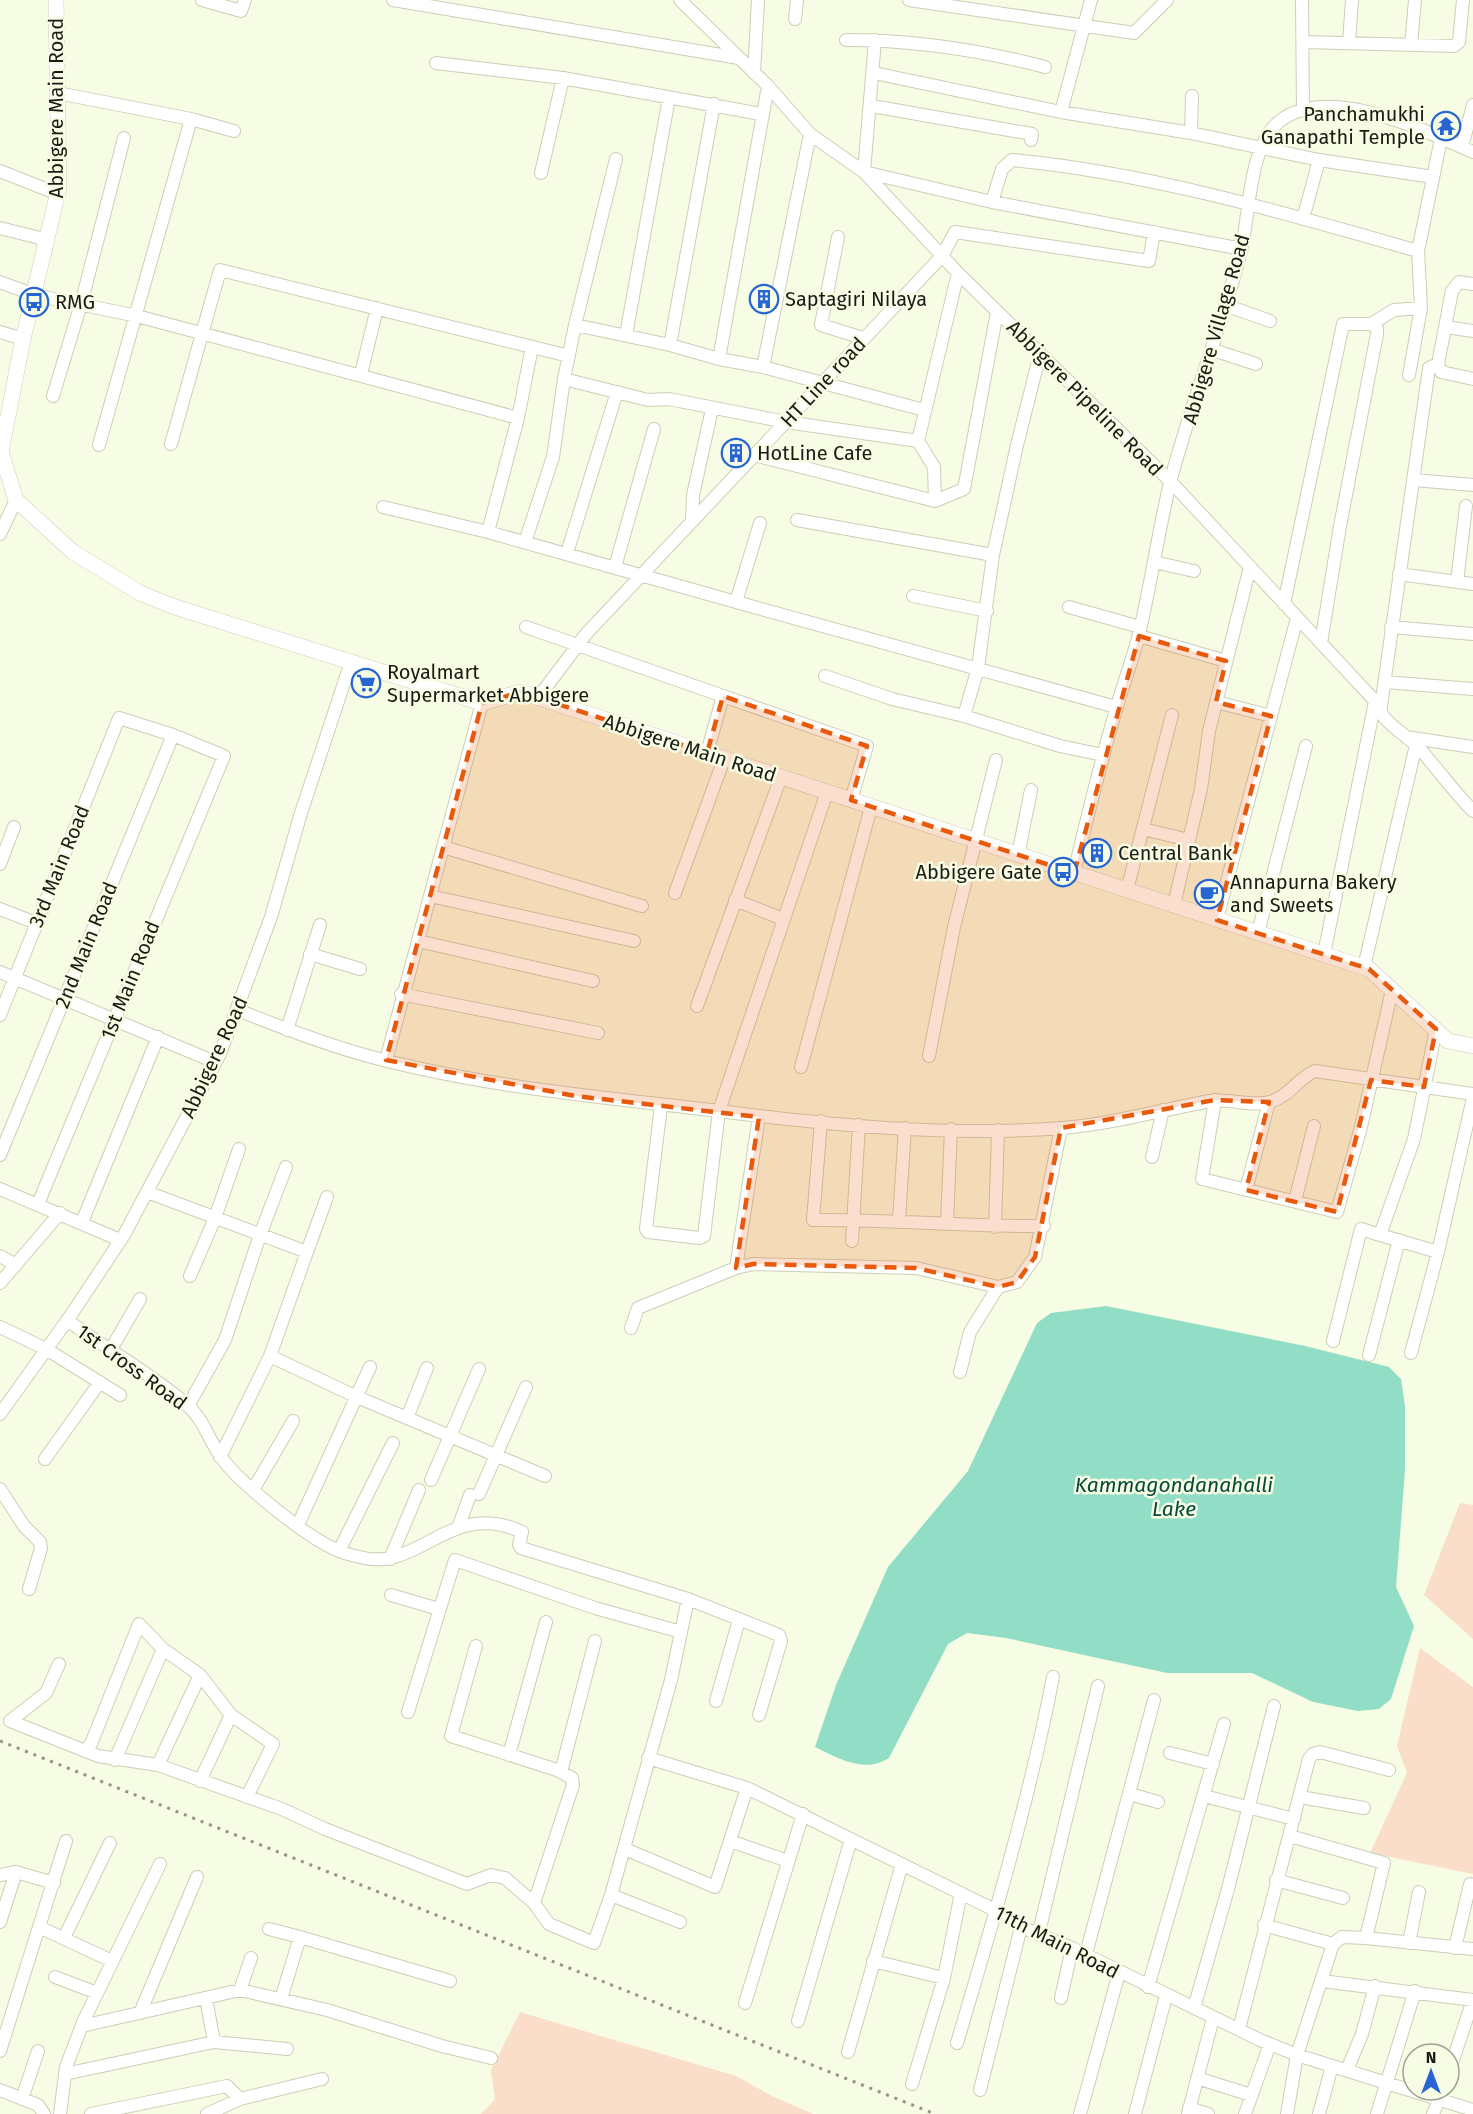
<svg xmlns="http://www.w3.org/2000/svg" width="1473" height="2114" font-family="'Fira Sans',sans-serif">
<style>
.green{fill:#fbdec9}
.water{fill:#91ddc6}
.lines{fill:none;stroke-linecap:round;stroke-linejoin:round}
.minor-casing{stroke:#cbcfb8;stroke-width:14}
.major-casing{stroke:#cbcfb8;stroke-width:16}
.minor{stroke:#fff;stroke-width:12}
.major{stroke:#fff;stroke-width:15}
.rail{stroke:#929685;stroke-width:3;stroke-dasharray:3 6;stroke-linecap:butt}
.marked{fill:#e8590c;fill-opacity:0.2;stroke:#e8590c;stroke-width:4.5;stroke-dasharray:12 8;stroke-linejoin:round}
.labels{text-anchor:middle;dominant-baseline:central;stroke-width:5;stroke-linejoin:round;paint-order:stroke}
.street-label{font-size:20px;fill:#1a1c13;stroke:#f7fce4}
.poi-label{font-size:20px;fill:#1a1c13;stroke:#f7fce4;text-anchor:start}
.water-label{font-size:21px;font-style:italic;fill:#064a3c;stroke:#f7fce4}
</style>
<rect width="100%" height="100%" fill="#f7fce4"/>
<!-- green -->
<path class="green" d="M1460 1503 1473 1505V1639L1424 1595Z
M1420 1648 1473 1687V1874L1370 1853 1407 1773 1397 1746Z
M520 2012 736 2076 772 2096 813 2114H481L495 2099 491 2070Z"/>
<!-- water -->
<path class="water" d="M1106 1306 1305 1346 1389 1367 1401 1379 1405 1406V1470L1396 1587 1414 1626 1391 1699 1379 1709 1358 1711 1313 1702 1252 1673H1167L1006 1638 967 1633 948 1644 889 1758C864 1774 838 1758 815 1747L836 1685 888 1567 968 1471 1037 1323 1051 1313Z"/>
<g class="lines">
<!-- minor casing -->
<g class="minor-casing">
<path id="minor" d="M202 0 241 11 245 0
M393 0 739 58
M680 0 768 86 810 134 864 172 958 273 1171 482 1375 701C1383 724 1402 731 1418 747 1437 768 1453 791 1473 811
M909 0 1134 33 1167 0
M1302 0 1303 110
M795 19 797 0
M846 40C912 40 980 50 1045 67
M875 40 864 172 992 202 1002 169 1012 160C1150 173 1285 213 1418 251L1441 139
M1304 42 1454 46 1459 42 1463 0
M1349 43 1352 0
M1411 45 1415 0
M436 63 563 78 761 114
M754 73 758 0
M874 73 1061 112 1191 133 1319 160
M58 93 191 119 99 445
M872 106 1032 134 1031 140
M1061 112 1091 0
M191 119 234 131
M1191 133 1192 96
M1462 147 1473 105
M616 159 575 325 670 345 719 359 768 86
M0 171 58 194
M541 173 563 78
M992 202 1242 249
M1303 219 1319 160 1433 177
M0 228 40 238 46 249
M838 237 821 325 863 338
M0 282 35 295 137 316 518 418 532 347
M1473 284 1459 282 1452 291 1438 364 1441 372 1473 379
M1225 305 1270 321
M1371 324 1394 310 1421 308
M575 325 564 379 648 400 669 399 786 422 918 441 958 273
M1446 327 1473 331
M0 332 23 339
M626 335 669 98
M670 345 714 104
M1213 350 1256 364
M719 359 763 367 810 134
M763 367 924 410
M361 374 377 308
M1409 375 1421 308 1418 251
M53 396 81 304 124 138
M171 444 220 270 569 356
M754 455 935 501 934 467 918 441
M1414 480 1473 485
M935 501 964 489 997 312
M383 507 488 532 736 602 760 523
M797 520 993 555
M692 521 693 495 712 409
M488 532 518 418
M0 534 16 500
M525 542 553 457 564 379
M567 553 617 392
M1154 562 1194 571
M615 567 654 429
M1399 574 1473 584
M1457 582 1466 506
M913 596 987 611
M736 602 1116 707
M1284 604 1343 324H1371L1377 328V334L1340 526 1321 643
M1069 607 1140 627
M526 627 723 696 707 753
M1391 627 1473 634
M1139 636 1226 661
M825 676 892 699 964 716 1060 746 1103 755
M1385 682 1473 689
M723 696 867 746 851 800
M538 698 586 634 942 256 955 232 1149 261 1154 232
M1216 702 1271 716
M1380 713 1429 368 1438 364
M964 716 978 668 993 555 1017 445 1040 354
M1406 737 1473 747
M1143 829 1189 840
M443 847 642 906
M1018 855 1031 790
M0 864 14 827
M1074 873C1087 818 1100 764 1116 710 1123 684 1133 659 1139 634 1151 584 1158 533 1170 483 1190 405 1221 330 1241 251 1250 214 1248 146 1280 121 1329 83 1425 131 1473 152
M1127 890 1172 715
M675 893 724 759
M430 896 482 703
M735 900 783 919
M1174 905 1201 789 1209 731 1250 567
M0 909 36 923
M1217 919 1297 618
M1258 933 1306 746
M310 954 360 969
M1324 954 1375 702
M1364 967 1416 745
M0 972 215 1062
M593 981 418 941 430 896 634 941
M401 994 598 1033
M697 1006 781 777
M238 1010C280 1027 324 1044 368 1056 483 1087 601 1097 719 1111 828 1125 952 1137 1062 1128 1112 1124 1161 1110 1210 1101 1229 1098 1251 1107 1270 1102 1290 1096 1298 1078 1315 1071L1473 1094
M0 1015 119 718 173 735 224 756 38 1204
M287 1030 320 925
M929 1056 954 927 996 760
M386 1060 418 941
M801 1067 871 807
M1215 1100 1202 1179 1337 1212 1361 1127 1392 990
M661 1106 646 1229 648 1232 700 1238 704 1236 719 1111 827 792
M821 1121 813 1220C890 1219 967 1227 1044 1226
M0 1155 173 735
M1152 1157 1163 1110
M0 1189 120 1240
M1246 1190 1269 1102
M147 1192 307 1252 327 1197
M1295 1201 1314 1126
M899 1220 905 1128
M82 1222 158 1037
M947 1223 951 1129
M995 1227 998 1130
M1380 1235 1438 1252 1411 1353
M852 1241 859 1125
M307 1252 270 1356 357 1397 545 1476
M1438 1252 1473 1098
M0 1256 16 1265
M736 1268 753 1264 916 1268 998 1287 1017 1282 1035 1257 1061 1128
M190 1276 215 1218 239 1149
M0 1283 60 1213
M67 1320C106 1349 150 1373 186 1404 203 1418 209 1440 221 1457 239 1483 308 1538 337 1550 345 1554 355 1556 364 1558 420 1570 452 1499 522 1532L519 1545 521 1548 688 1599 779 1635 781 1641 759 1715
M0 1327 46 1349 120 1395
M631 1328 638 1308 736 1268 759 1117
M1333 1341 1361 1229 1380 1235 1414 1139 1436 1029
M110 1351 140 1299
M1369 1355 1399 1240
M960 1372 970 1332 998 1287
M188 1406 225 1340 260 1235 286 1167
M0 1414 71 1315 124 1235 220 1054 271 917 301 813 351 662
M407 1418 427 1368
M220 1457 270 1356
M45 1459 100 1382
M431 1480 479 1369
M0 1489 24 1526 40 1542 41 1548 29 1589
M253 1490 293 1421
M479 1494 526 1387
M298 1525 370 1367
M458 1528 470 1495
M339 1551 393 1443
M390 1559 419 1490
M391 1595 439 1609
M681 1632 688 1599
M476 1646 451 1736 557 1770 572 1778 573 1785 534 1903
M59 1664 46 1693 10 1721 98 1756 158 1765 282 1809 325 1829 467 1884 491 1875 505 1878 534 1903 549 1924 594 1943 611 1895
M716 1701 739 1620
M408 1712 455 1560 595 1608 681 1632 671 1680 611 1895 680 1922
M85 1751 91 1744 139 1624 163 1649 200 1675 231 1715 273 1744 247 1797
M1170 1753 1213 1764
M509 1755 546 1622
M648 1758 747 1788 1019 1922 1021 1927 1072 1948 1260 2040 1297 2055 1473 2110
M115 1760 163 1649
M158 1765 200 1675
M561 1772 595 1641
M200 1781 231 1715
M1130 1794 1158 1802
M1204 1796 1294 1819
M1300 1797 1364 1808
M1290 1836 1384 1863 1366 1938
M730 1841 788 1861
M625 1849 715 1887 747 1788
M0 1875 16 1872 54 1883
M1276 1880 1343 1898
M0 1922 16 1872
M1264 1925 1333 1944
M39 1927 112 1961
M269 1929 300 1937
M1039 1932 1098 1686
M64 1938 110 1843
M1409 1943 1419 1892
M1455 1948 1470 1884
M1086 1954 1154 1700
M873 1961 944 1978
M55 1977 97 1993
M1322 1981 1473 2000
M1148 1987 1224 1724
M240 1990 251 1958
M206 1998 214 2042 287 2049
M1061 1998 1072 1948
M281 1999 300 1937 450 1981
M745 2003 803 1814
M1194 2008 1228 1889 1274 1706
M140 2013 197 1877
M798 2021 851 1839
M82 2026 240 1990 327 2010 442 2046 491 2058
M1239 2029 1309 1759 1313 1754 1320 1752 1389 1770
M957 2043C993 1922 1029 1801 1053 1677
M0 2051 66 1841
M848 2052 902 1864
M1347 2070 1362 2034 1375 1986
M1449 2072 1473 2000
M65 2074 214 2042
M1197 2078 1251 2095
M912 2084 944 1978 961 1893
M0 2090 38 2105 44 2114
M980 2090 1021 1927
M22 2099 38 2051
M1189 2108 1208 2114
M60 2114 66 2067 84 2020 160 1864
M91 2114 227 2086 240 2099
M207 2114 240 2099 322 2079
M1080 2114 1119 1973
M1135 2114 1166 1996
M1188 2114 1213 2018
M1245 2114 1270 2044
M1287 2114 1297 2055 1333 1944 1342 1937 1366 1938 1473 1949
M1319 2114 1332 2066
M1377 2114 1415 1991
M1433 2114 1443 2090"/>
</g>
<!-- major casing -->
<g class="major-casing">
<path id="major" d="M56 0 59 188 23 339 1 452 16 500 73 552 140 593 175 607 482 703 521 692 1369 969 1448 1041 1473 1046"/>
</g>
<!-- minor -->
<use href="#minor" class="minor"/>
<!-- major -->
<use href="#major" class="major"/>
<!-- rail -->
<path class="rail" d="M0 1741 935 2114"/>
</g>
<!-- marked area -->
<path class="marked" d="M1139 636 1226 661 1216 702 1271 716 1217 920 1369 969 1436 1029 1424 1087 1371 1080 1337 1212 1246 1190 1269 1102 1215 1100 1061 1128 1035 1257 1017 1282 998 1287 916 1268 753 1264 736 1268 759 1117 575 1096 386 1060 482 703 521 692 707 753 723 696 867 746 851 800 1074 873Z"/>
<!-- icons -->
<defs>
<g id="temple-ring" transform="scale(1.5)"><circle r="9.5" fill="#f7fce4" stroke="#2765d2" stroke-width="1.5"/><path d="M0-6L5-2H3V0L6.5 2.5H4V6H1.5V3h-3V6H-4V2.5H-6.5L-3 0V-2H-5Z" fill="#2765d2"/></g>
<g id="building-ring" transform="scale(1.5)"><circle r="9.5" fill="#f7fce4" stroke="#2765d2" stroke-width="1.5"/><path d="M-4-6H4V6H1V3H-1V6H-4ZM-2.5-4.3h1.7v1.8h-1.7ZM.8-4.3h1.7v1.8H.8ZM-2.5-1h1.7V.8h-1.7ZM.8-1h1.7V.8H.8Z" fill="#2765d2"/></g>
<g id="bus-ring" transform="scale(1.5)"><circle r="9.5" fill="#f7fce4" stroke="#2765d2" stroke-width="1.5"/><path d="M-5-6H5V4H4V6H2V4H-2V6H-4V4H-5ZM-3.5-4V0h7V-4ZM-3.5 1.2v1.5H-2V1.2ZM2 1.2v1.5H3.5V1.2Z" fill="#2765d2"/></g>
<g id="supermarket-ring" transform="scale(1.5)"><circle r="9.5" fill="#f7fce4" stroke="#2765d2" stroke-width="1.5"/><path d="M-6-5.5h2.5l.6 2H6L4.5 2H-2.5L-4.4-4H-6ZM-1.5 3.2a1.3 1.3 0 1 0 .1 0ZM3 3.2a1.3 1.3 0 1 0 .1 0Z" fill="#2765d2"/></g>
<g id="cafe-ring" transform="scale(1.5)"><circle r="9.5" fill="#f7fce4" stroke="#2765d2" stroke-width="1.5"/><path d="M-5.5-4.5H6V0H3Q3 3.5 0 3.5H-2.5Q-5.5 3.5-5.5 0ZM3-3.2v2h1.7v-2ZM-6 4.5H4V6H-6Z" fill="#2765d2"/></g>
</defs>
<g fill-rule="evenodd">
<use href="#temple-ring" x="1446" y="126"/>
<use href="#building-ring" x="764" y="299"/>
<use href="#bus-ring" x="34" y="302"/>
<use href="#building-ring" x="736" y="453"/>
<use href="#supermarket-ring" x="366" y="683"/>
<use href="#building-ring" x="1097" y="853"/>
<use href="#bus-ring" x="1063" y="872"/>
<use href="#cafe-ring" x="1209" y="894"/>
</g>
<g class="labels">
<!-- street labels -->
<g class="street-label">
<text transform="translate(56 108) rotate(-90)">Abbigere Main Road</text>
<text transform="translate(1216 329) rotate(-74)">Abbigere Village Road</text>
<text transform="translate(823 382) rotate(-47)">HT Line road</text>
<text transform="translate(1085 398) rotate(45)">Abbigere Pipeline Road</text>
<text transform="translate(690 748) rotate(18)">Abbigere Main Road</text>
<text transform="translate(59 866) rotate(-68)">3rd Main Road</text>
<text transform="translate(86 945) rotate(-68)">2nd Main Road</text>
<text transform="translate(130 980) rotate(-68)">1st Main Road</text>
<text transform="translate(214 1057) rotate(-65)">Abbigere Road</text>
<text transform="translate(132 1367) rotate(36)">1st Cross Road</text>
<text transform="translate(1057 1942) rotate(27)">11th Main Road</text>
</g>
<!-- poi labels -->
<g class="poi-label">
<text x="1425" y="114" text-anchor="end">Panchamukhi<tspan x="1425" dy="23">Ganapathi Temple</tspan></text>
<text x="785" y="299">Saptagiri Nilaya</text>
<text x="55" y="302">RMG</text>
<text x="757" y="453">HotLine Cafe</text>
<text x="387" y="672">Royalmart<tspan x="387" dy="23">Supermarket Abbigere</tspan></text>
<text x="1118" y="853">Central Bank</text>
<text x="1042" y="872" text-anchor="end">Abbigere Gate</text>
<text x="1230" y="882">Annapurna Bakery<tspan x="1230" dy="23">and Sweets</tspan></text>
</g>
<!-- water labels -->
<g class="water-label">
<text x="1174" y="1485">Kammagondanahalli<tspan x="1174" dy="24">Lake</tspan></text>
</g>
</g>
<!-- north arrow -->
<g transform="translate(1431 2072)"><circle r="28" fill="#f7fce4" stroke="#9fa290" stroke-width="1.5"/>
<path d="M0-4.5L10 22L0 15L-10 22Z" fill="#2765d2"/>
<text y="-9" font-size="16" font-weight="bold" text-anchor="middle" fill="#1a1c13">N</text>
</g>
</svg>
